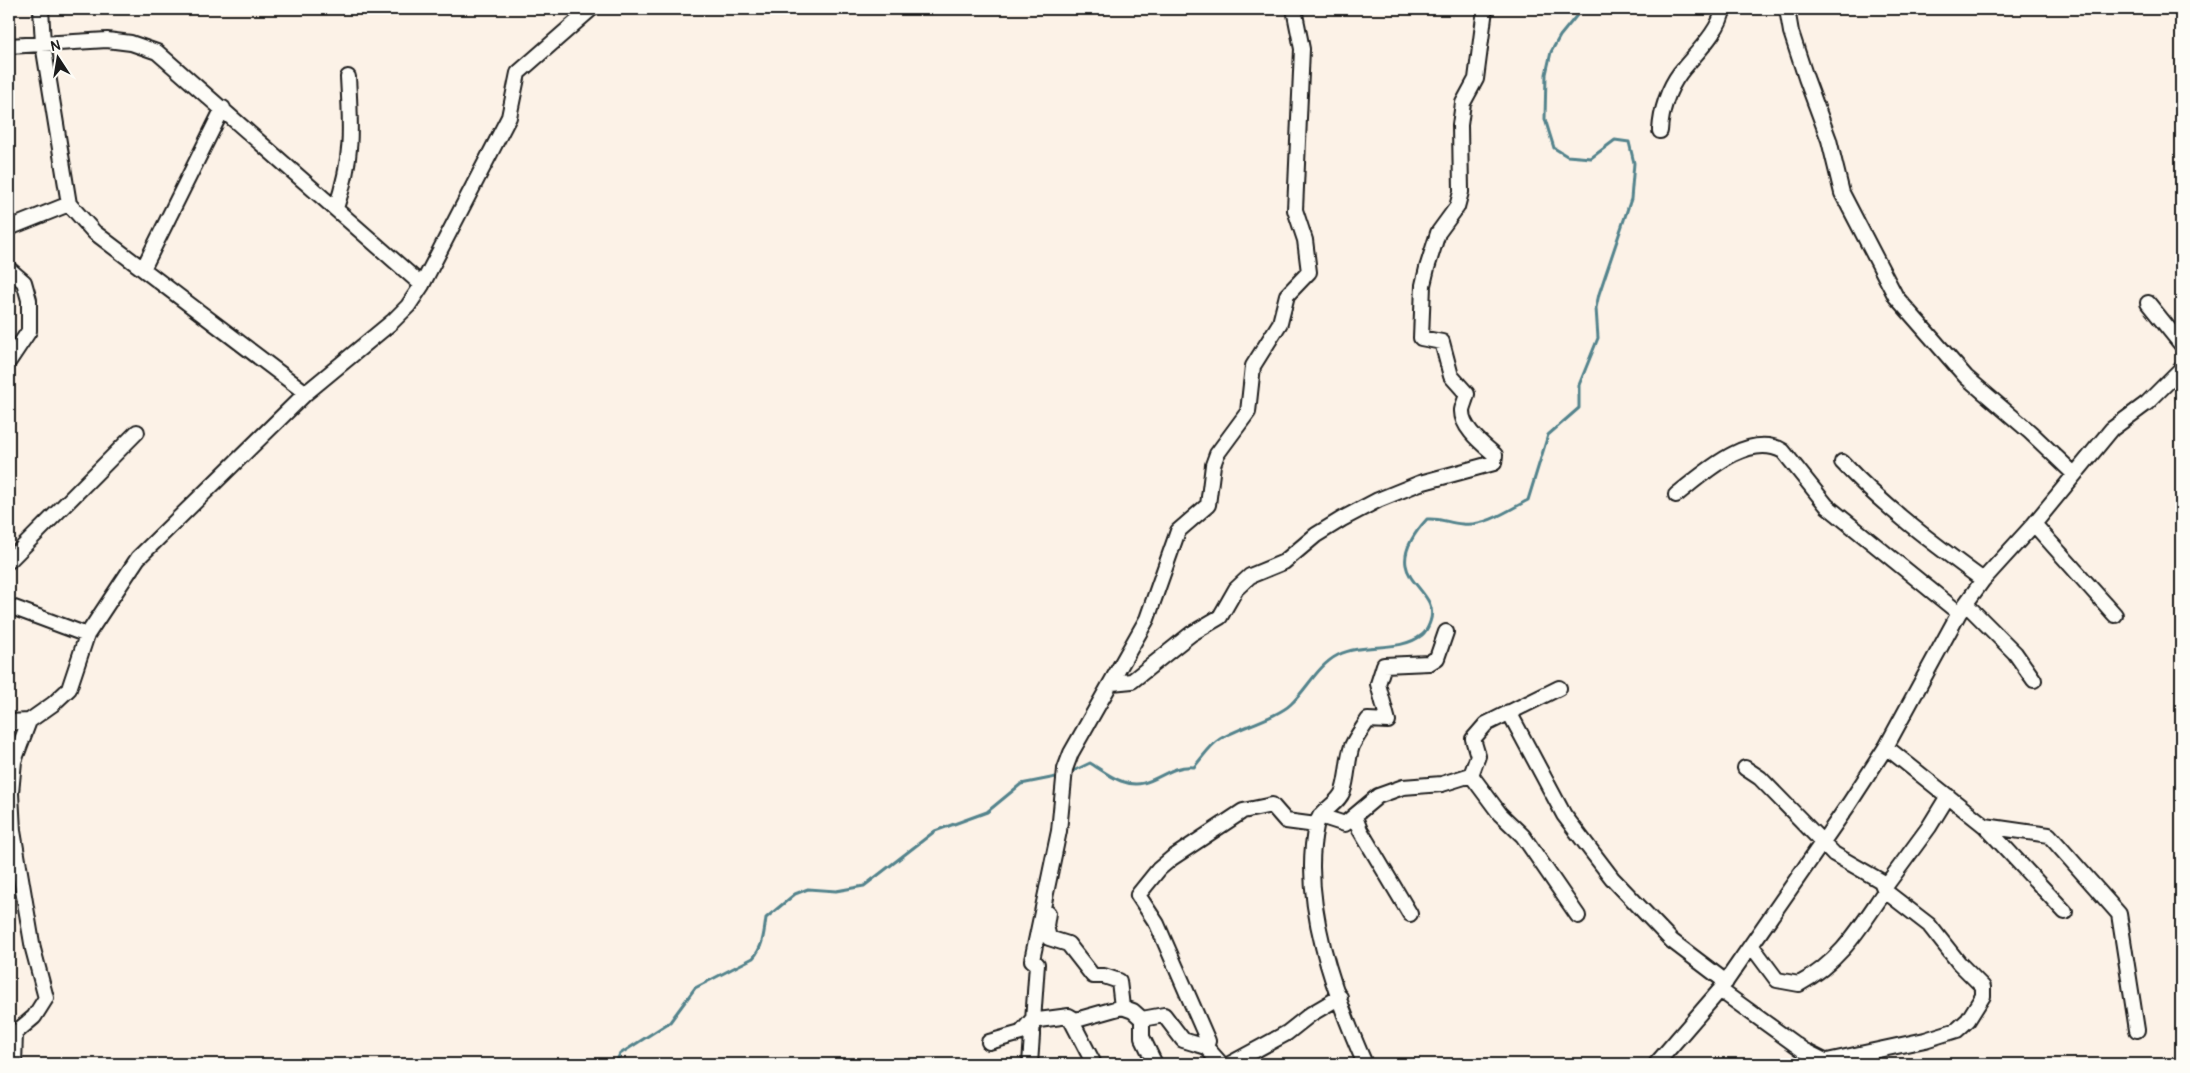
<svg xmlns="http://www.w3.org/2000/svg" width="2190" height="1073" font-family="Pangolin,sans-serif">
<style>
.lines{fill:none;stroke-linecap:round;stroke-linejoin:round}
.stream{stroke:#53838c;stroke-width:3}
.minor-casing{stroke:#1c1c1c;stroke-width:18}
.minor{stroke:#fdfcf7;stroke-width:14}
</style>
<rect width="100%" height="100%" fill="#fcf2e7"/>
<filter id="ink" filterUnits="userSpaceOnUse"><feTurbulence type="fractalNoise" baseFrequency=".02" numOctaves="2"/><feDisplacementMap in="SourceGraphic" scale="10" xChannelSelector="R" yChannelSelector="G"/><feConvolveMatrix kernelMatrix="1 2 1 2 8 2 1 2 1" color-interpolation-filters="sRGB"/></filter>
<g filter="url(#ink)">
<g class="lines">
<!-- stream -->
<path class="stream" d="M1069 773 1090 763C1100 769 1110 777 1121 781 1152 793 1164 764 1194 767 1202 758 1210 745 1220 739 1238 728 1278 717 1291 704 1307 689 1318 665 1338 655 1364 642 1399 653 1422 635 1427 631 1428 627 1430 622 1439 598 1409 586 1406 565 1403 548 1416 531 1427 519 1442 518 1448 523 1462 524 1485 527 1509 510 1528 500L1548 435 1579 408V385L1598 338 1596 308 1599 294 1631 199 1634 163 1629 142 1615 140 1591 158 1567 156 1554 148 1545 119 1546 74 1551 52 1560 36 1582 9
M615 1064 620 1054 670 1022 695 988 753 958C763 947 764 933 766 918L795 894 808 889 836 891 864 886 935 831 987 812 1021 784 1061 776"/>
<!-- minor casing -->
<g class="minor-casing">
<path id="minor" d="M41 9 43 44 69 204 94 232 306 393
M1787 9 1791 32 1806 78 1829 140 1842 193 1896 297 1966 377 2030 432 2074 474
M9 46 107 40 131 43 157 52 422 285
M1660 131C1661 111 1668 89 1680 73 1693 56 1721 30 1723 9
M336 208C353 158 351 129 348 77
M9 228 69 204
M9 269 24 282 29 300V331L9 361
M143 269 223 108
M2148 303 2181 344
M1842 462C1884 507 1933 543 1983 580
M1676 495C1703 474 1748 431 1783 451L1827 506 1959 613
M2034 524 2115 615
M9 561 137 432
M1966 604 2015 653 2034 680
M9 606 87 635
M1112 683 1132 681 1191 634 1220 617 1236 589 1250 576 1284 562 1316 535 1342 519 1378 500 1420 483 1494 463 1495 455C1484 445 1461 428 1462 410 1463 405 1466 399 1467 394L1451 376 1442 342 1421 338 1423 285 1427 268 1438 233 1457 207 1461 192 1460 125 1463 103 1476 79 1485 9
M1509 712 1564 815 1612 878 1672 941 1726 982
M9 722 29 721
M1886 747 1985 826 2065 912
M1745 768 1760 778 1834 854 1881 881 1885 891C1859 929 1840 962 1799 984L1777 980 1751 945
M1471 775 1500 814 1523 836 1578 916
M1471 775 1478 756 1473 739 1486 724 1559 688
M1320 816 1345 824 1355 817 1360 830 1410 914
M1347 822 1378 796 1403 787 1442 784 1471 775
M1985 826 2049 835 2119 914 2137 1030
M1885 887 1929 827 1948 796
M1048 913 1046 926 1049 938 1068 944 1093 976H1104L1119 981 1122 1007 1133 1011 1142 1019V1037L1155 1064
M1720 990 1803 1050 1831 1064
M1069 1016 1094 1064
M1142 1019 1164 1015 1183 1040 1206 1047 1221 1064
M989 1042 1021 1033 1031 1021 1069 1016 1076 1020 1122 1007
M1206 1047 1208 1041 1157 924 1138 895 1159 869 1172 858 1243 811 1272 805 1286 821 1316 825
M1827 1061 1925 1040 1957 1030 1968 1020 1983 996V987L1959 963 1929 925 1885 891
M14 1064 15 1033 34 1017 46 998 33 949 13 831 11 793 14 761 29 721 53 704 69 689 87 635 138 558 306 393 392 322 408 306 422 285 509 117 518 73 591 9
M1030 1064 1037 964 1032 960 1059 831 1065 769 1071 753 1147 619 1178 531 1208 505 1213 465 1217 454 1248 412 1253 366 1280 323 1287 295 1309 272 1305 240 1295 210 1302 49 1294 9
M1230 1064 1287 1033 1311 1014 1340 997
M1365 1064C1335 996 1300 901 1316 826 1319 810 1338 805 1343 791 1348 777 1347 760 1352 746 1356 737 1363 728 1368 720L1388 721 1378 684 1384 665 1429 663 1437 658 1446 632
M1656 1064 1720 990 1849 804 1886 747 1959 613 1983 580 2034 524 2112 429 2147 403 2181 369"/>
</g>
<!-- minor -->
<use href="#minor" class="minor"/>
</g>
</g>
<!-- margin -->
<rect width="2190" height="1073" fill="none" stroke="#fdfcf7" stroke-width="30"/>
<rect x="15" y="15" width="2160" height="1043" fill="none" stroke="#1c1c1c" stroke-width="2" filter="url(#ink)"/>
<!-- north arrow -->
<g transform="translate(58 58) rotate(348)" stroke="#fdfcf7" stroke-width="4" paint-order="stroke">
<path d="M0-4L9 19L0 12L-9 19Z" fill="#1c1c1c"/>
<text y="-8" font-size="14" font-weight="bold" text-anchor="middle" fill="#1c1c1c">N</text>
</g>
</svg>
